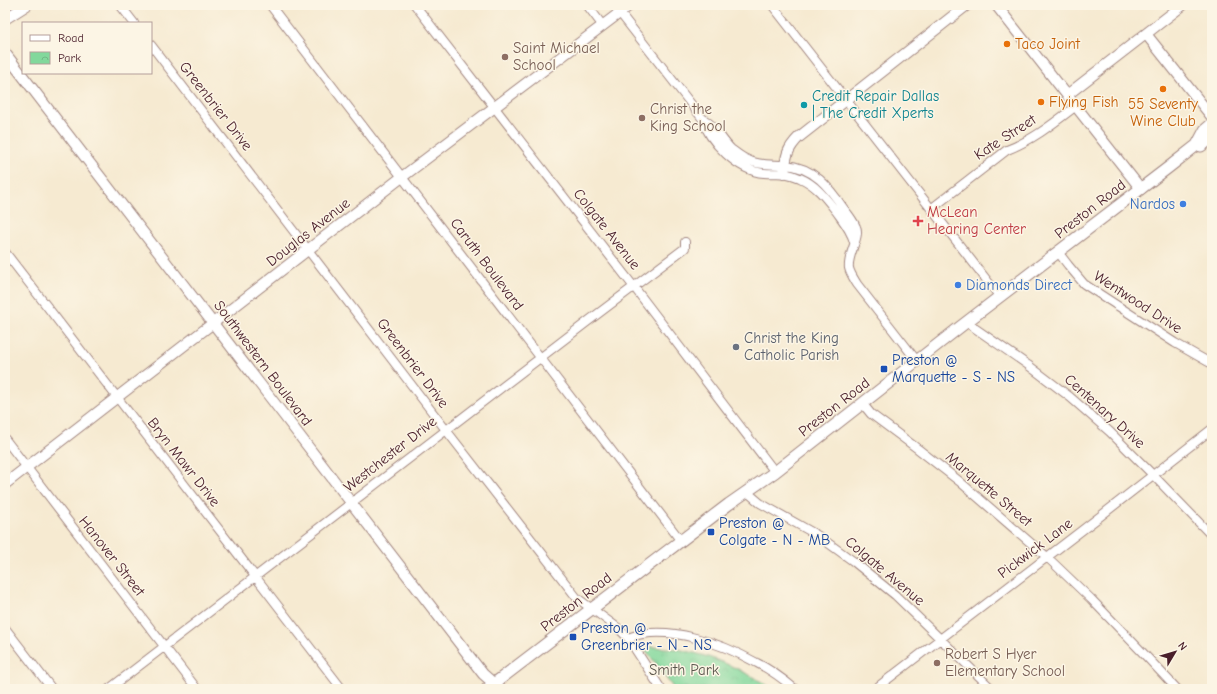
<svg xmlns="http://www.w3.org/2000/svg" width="1217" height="694" font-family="'Comic Neue',sans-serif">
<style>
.park{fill:url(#park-crowns);stroke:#667c64}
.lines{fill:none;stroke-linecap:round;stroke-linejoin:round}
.minor-casing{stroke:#a0847e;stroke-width:10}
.tertiary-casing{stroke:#a0847e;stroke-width:12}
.secondary-casing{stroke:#a0847e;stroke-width:13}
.minor{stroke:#fff;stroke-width:8}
.tertiary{stroke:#fff;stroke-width:10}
.secondary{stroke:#fff;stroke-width:11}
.food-dot{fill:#e8710a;stroke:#fcf5e5;stroke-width:1.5}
.education-dot{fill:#8d6e63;stroke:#fcf5e5;stroke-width:1.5}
.culture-dot{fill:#0f9aa8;stroke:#fcf5e5;stroke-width:1.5}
.shop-dot{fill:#3f7fe0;stroke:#fcf5e5;stroke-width:1.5}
.health-dot{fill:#e0444e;stroke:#fcf5e5;stroke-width:1.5}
.worship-dot{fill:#6b7280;stroke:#fcf5e5;stroke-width:1.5}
.transit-dot{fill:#1a4fb4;stroke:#fcf5e5;stroke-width:1.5}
.labels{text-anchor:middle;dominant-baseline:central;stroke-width:3;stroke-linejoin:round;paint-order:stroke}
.food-label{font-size:15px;fill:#c56008;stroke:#fcf5e5;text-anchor:start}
.education-label{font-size:15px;fill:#785e54;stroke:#fcf5e5;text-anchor:start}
.culture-label{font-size:15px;fill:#0d838f;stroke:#fcf5e5;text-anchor:start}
.street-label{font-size:15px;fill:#4a1f2b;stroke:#fcf5e5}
.shop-label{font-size:15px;fill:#366cbe;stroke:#fcf5e5;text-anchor:end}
.health-label{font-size:15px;fill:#be3a42;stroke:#fcf5e5;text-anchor:start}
.worship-label{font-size:15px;fill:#5b616d;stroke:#fcf5e5;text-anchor:start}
.transit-label{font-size:15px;fill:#164399;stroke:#fcf5e5;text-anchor:start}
.park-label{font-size:15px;fill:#5b564d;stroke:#fcf5e5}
</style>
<defs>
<pattern id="park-crowns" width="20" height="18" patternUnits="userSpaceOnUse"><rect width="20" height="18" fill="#82d89c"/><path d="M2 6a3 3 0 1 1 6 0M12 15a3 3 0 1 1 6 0" fill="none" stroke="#72b987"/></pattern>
</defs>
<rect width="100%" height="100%" fill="#fcf5e5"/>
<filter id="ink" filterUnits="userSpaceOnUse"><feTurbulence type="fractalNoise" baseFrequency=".025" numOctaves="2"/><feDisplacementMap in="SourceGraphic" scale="8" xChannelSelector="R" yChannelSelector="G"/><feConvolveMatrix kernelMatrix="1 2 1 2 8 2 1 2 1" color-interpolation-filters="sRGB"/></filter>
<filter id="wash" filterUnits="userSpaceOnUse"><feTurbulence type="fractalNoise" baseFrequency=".012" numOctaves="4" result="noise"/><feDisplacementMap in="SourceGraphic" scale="16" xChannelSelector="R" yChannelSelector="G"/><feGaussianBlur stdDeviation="0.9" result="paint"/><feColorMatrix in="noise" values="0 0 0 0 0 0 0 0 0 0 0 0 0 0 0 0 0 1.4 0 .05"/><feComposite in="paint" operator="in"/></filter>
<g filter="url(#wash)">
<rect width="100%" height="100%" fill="#f6ead1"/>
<!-- park -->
<path class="park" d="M643 646C654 647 666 648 677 649 711 655 744 670 773 689H674Z"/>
</g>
<g filter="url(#ink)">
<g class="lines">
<!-- minor casing -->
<g class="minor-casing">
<path id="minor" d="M120 5 134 23
M270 5 681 541
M415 5 634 287 775 472
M587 5 603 26
M772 5 1000 297
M620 13 702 118C709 142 738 171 764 173 779 174 785 171 800 178 816 185 825 197 836 211 843 221 851 230 854 242
M151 45 446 430 577 598 618 628 628 638 661 689
M702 118C717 127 720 138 731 149 735 152 740 156 744 158 757 166 770 164 785 165 814 167 829 187 844 209 848 214 853 220 856 227 861 236 847 255 849 268 850 273 854 279 857 284L917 361
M931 209 1007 150C1033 140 1054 123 1076 106
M5 252 342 689
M1058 252 1068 265 1084 284 1175 343 1212 364
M966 322 1028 365 1070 397 1110 432 1153 475 1212 536
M862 403 871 414 918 449 959 481 1047 557 1091 599 1144 654 1177 689
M5 439 197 689
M746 491 760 503 817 535 853 561 895 595 992 689
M5 628 52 689
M628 638C667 623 723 644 757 663 771 670 783 679 795 689
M109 689 587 322 685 248V242
M875 689 1098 518 1212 429"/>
</g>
<!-- tertiary casing -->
<g class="tertiary-casing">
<path id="tertiary" d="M996 5 1141 189
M5 19 27 5
M1146 34 1212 117
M5 53 483 674 500 689
M1067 95 1183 5
M784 173C786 156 787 149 799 137L967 5
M5 484 402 177 630 5"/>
</g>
<!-- secondary casing -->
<g class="secondary-casing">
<path id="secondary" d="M1197 145 1201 146 1212 138
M487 689 729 504 775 472 960 327 1169 167 1197 145 1205 130 1212 124"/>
</g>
<!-- minor -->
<use href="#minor" class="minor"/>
<!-- tertiary -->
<use href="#tertiary" class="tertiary"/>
<!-- secondary -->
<use href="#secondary" class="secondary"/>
</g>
</g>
<!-- markers -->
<g class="food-dot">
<circle cx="1007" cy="44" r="4"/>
<circle cx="1163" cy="89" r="4"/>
<circle cx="1041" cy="102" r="4"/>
</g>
<g class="education-dot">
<circle cx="505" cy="57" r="4"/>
<circle cx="642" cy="118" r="4"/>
<circle cx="937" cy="663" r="4"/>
</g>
<circle class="culture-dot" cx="804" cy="105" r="4"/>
<g class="shop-dot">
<circle cx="1183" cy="204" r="4"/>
<circle cx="958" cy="285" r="4"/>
</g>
<path class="health-dot" d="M916 215h4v4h4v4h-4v4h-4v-4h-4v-4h4z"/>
<circle class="worship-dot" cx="736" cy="347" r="4"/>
<g class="transit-dot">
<rect x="880" y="365" width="8" height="8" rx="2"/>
<rect x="707" y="528" width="8" height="8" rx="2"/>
<rect x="569" y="633" width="8" height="8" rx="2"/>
</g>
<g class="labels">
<!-- food labels -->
<g class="food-label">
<text x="1015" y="44">Taco Joint</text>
<text x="1049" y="102">Flying Fish</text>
<text x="1163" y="104" text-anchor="middle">55 Seventy<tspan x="1163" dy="17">Wine Club</tspan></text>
</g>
<!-- education labels -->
<g class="education-label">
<text x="513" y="48">Saint Michael<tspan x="513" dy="17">School</tspan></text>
<text x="650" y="109">Christ the<tspan x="650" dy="17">King School</tspan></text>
<text x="945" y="654">Robert S Hyer<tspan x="945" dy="17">Elementary School</tspan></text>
</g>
<!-- culture labels -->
<g class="culture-label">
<text x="812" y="96">Credit Repair Dallas<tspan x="812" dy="17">| The Credit Xperts</tspan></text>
</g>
<!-- street labels -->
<g class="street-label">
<text transform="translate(216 106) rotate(52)">Greenbrier Drive</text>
<text transform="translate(1005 137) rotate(-33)">Kate Street</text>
<text transform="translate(1090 209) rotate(-38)">Preston Road</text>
<text transform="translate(607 229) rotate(52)">Colgate Avenue</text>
<text transform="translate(308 232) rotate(-38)">Douglas Avenue</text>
<text transform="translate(487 264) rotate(53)">Caruth Boulevard</text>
<text transform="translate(1138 302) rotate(33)">Wentwood Drive</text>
<text transform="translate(263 363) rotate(53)">Southwestern Boulevard</text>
<text transform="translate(413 363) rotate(53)">Greenbrier Drive</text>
<text transform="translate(834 407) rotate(-38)">Preston Road</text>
<text transform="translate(1105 411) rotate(42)">Centenary Drive</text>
<text transform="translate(390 454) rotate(-38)">Westchester Drive</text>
<text transform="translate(184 462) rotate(52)">Bryn Mawr Drive</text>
<text transform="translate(989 489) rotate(40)">Marquette Street</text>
<text transform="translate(1035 548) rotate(-37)">Pickwick Lane</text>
<text transform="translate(112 556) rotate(52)">Hanover Street</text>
<text transform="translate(885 571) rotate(40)">Colgate Avenue</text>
<text transform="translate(576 602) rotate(-38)">Preston Road</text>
</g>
<!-- shop labels -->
<g class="shop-label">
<text x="1175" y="204">Nardos</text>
<text x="966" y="285" text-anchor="start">Diamonds Direct</text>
</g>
<!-- health labels -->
<g class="health-label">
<text x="927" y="212">McLean<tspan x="927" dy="17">Hearing Center</tspan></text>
</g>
<!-- worship labels -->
<g class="worship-label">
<text x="744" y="338">Christ the King<tspan x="744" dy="17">Catholic Parish</tspan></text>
</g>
<!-- transit labels -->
<g class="transit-label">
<text x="892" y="360">Preston @<tspan x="892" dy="17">Marquette - S - NS</tspan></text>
<text x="719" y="523">Preston @<tspan x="719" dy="17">Colgate - N - MB</tspan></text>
<text x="581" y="628">Preston @<tspan x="581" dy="17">Greenbrier - N - NS</tspan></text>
</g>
<!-- park labels -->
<g class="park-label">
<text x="684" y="670">Smith Park</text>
</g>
</g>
<!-- margin -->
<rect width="1217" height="694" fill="none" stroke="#fcf5e5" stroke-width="20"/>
<!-- legend -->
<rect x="22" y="22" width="130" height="52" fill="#fcf5e5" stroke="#b59f9b"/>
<rect x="30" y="35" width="20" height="6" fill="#ffffff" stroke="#b59f9b"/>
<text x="58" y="42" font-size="12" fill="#4a1f2b">Road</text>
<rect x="30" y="52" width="20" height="12" fill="url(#park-crowns)" stroke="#b59f9b"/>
<text x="58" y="62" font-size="12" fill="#4a1f2b">Park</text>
<!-- north arrow -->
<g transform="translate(1175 652) rotate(52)" stroke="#fcf5e5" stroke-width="3" paint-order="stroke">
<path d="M0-3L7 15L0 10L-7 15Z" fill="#4a1f2b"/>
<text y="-6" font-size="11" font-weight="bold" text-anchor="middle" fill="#4a1f2b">N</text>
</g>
</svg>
